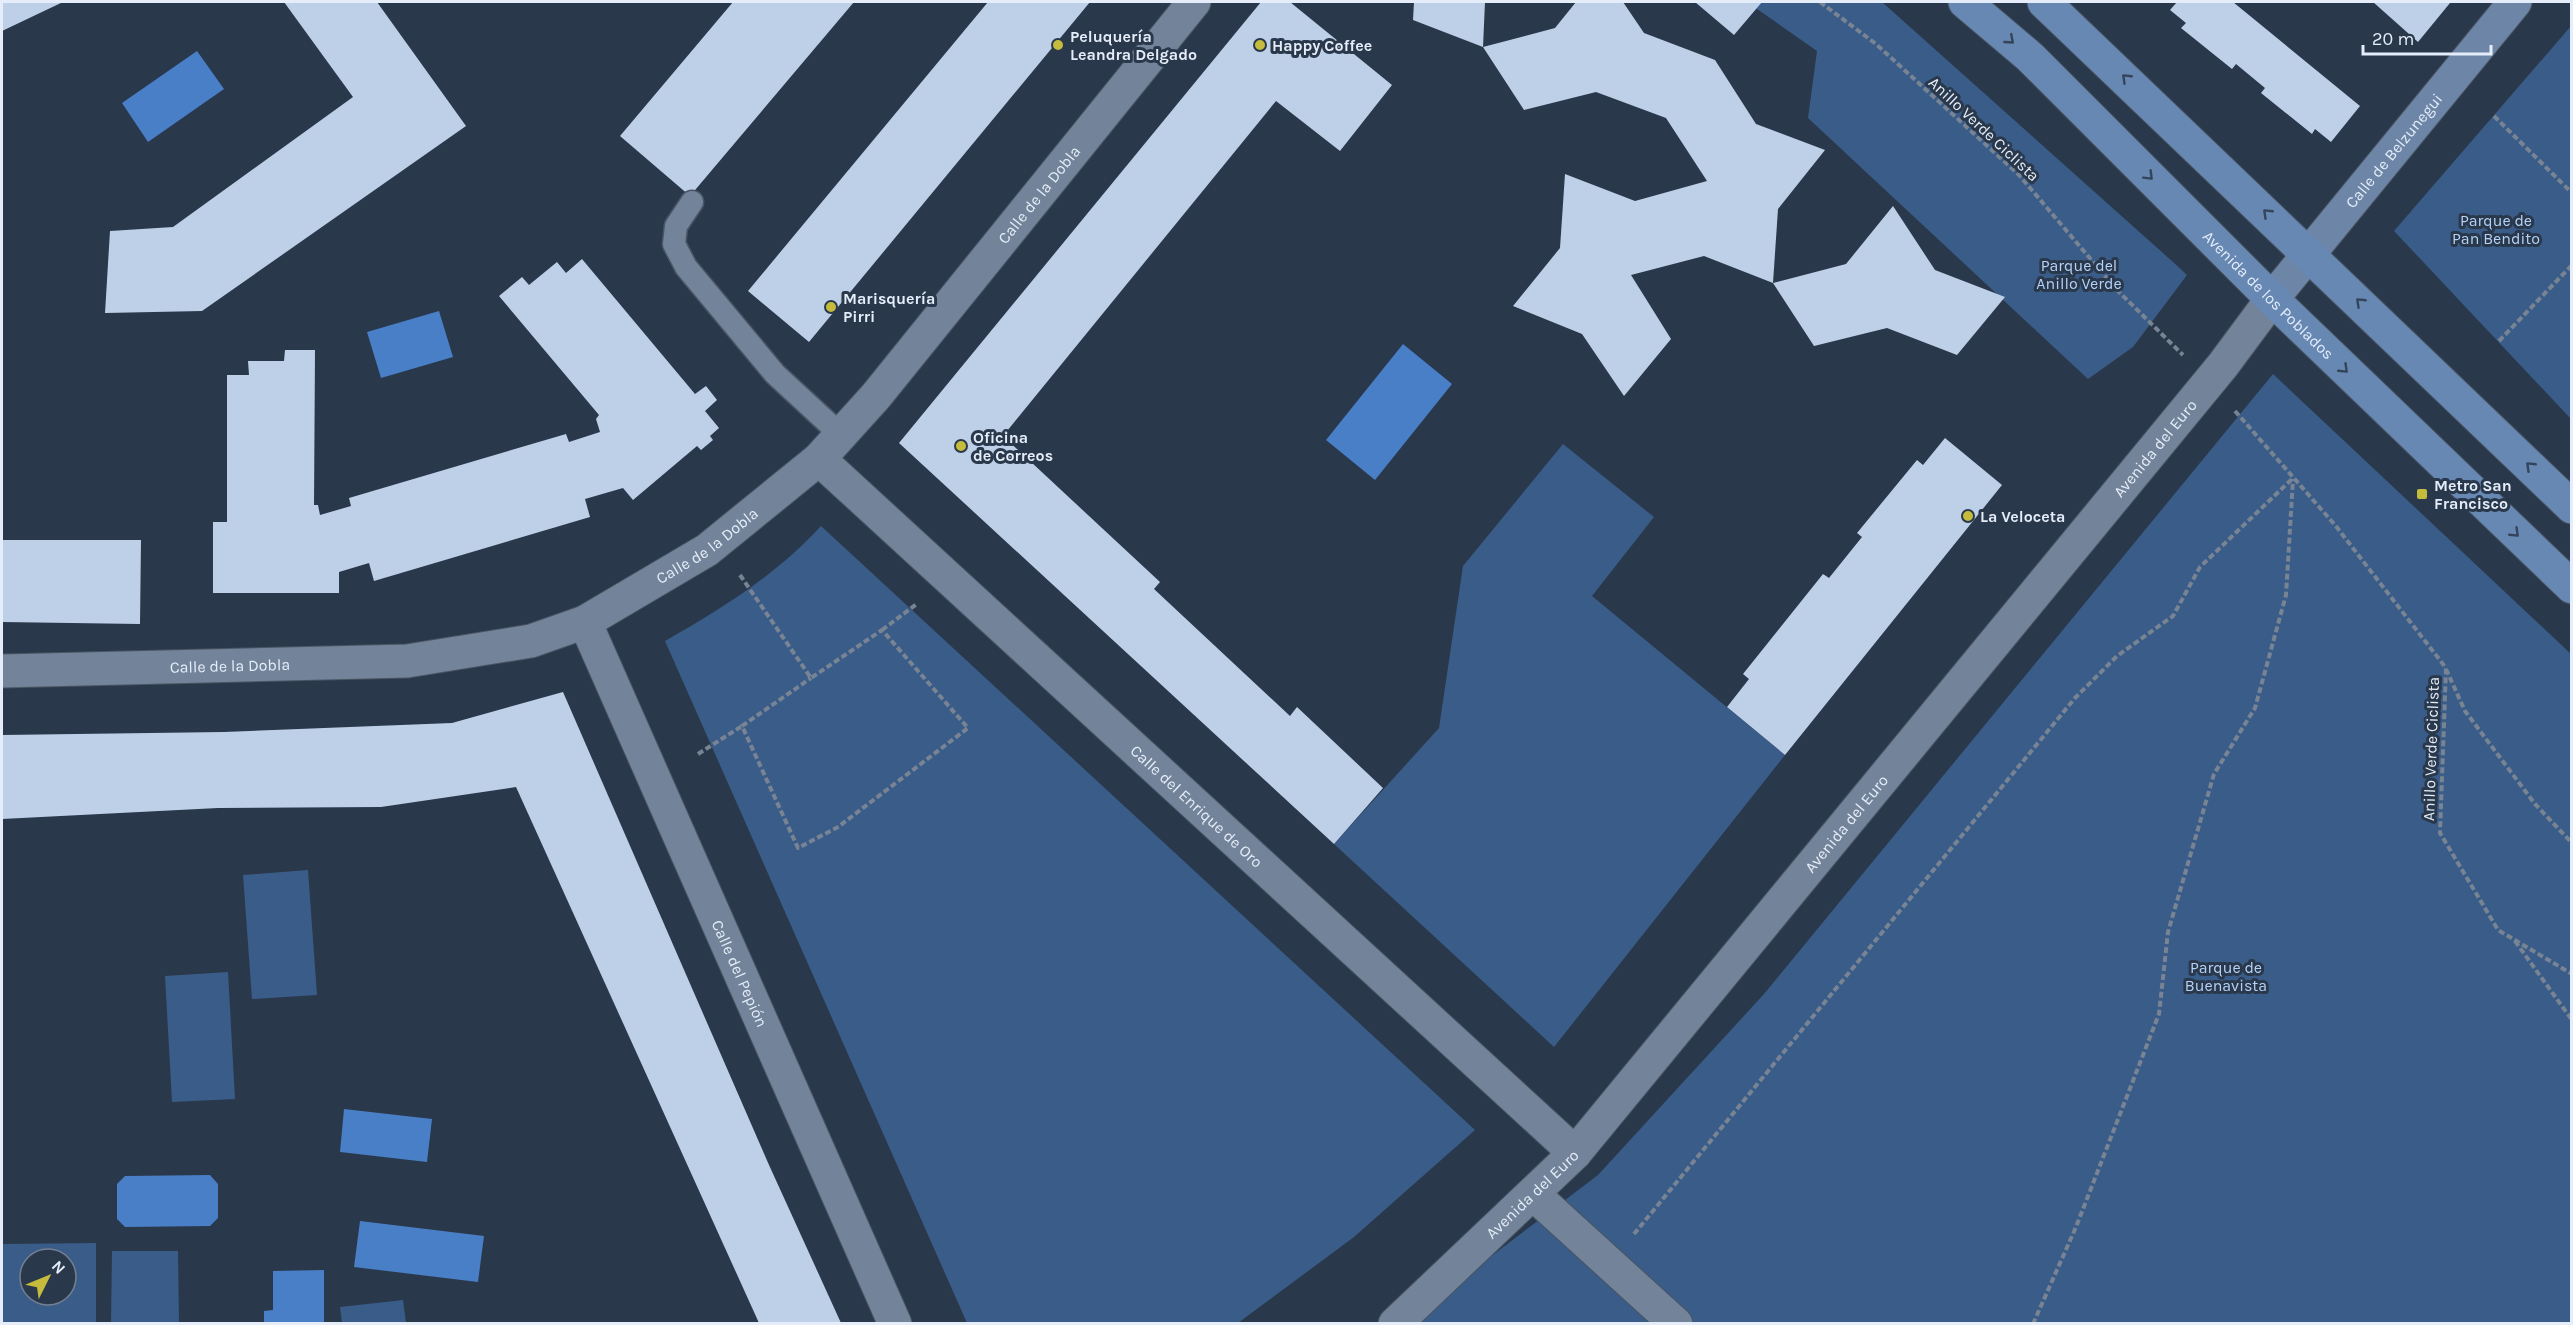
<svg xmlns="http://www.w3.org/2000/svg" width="2573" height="1325" font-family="Karla,sans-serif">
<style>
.green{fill:#3a5c88;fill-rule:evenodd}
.water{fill:#487fc7}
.building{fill:#bed0e8}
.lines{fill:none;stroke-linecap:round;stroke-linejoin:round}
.lane-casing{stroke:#495564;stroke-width:25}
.street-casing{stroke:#495564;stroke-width:35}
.secondary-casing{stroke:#495564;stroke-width:35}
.primary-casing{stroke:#495564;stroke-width:35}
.path{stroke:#788494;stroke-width:4;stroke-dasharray:6 3;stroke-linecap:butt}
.lane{stroke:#738399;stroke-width:22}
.street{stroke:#738399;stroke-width:33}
.secondary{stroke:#6d85a6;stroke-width:33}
.primary{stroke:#6788b3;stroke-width:33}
.oneway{stroke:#33445b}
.poi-dot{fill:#c5bc3d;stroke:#2a384b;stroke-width:2}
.labels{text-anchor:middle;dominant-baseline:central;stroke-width:6;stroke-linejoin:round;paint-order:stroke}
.poi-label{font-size:16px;font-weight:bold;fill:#e4edf9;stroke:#2a384b;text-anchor:start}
.street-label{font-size:16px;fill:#e4edf9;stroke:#2a384b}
.park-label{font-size:16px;fill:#b4d1f8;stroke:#2a384b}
</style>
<rect width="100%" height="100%" fill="#2a384b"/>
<!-- green -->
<path class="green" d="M1747 2H1882L2173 262 2187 275 2133 347 2088 379 1808 118 1817 51Z
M2571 26V419L2394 231Z
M2273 374 2571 654V1323L1395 1324 1494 1254 1598 1175 1764 994Z
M1563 444 1654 517 1592 596 1785 755 1554 1047 1334 844 1439 728 1463 566Z
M821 526 1475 1130 1354 1237 1238 1323H967L665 641C722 609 777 574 821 526Z
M308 870 317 995 252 999 243 875Z
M228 972 235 1099 172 1102 165 976Z
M96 1243V1323H2V1244ZM30 1259H66V1295H30Z
M112 1251H178L179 1323H111Z
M403 1300 406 1323H342L340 1307Z"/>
<!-- water -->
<path class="water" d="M197 51 224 89 148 142 122 103Z
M439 311 453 357 381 378 367 332Z
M1403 344 1452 384 1375 480 1326 440Z
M344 1109 432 1119 427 1162 340 1152Z
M210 1175 218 1184V1218L210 1226 125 1227 117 1219V1184L125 1176Z
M360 1221 484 1236 478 1282 354 1267Z
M324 1270V1323H264V1311L273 1310V1271Z"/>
<!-- building -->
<path class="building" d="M2 2H63L2 31Z
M284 2H377L466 126 202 311 105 313 110 231 173 227 353 97Z
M733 2H854L690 196 620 136Z
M988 2H1090L809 342 748 291Z
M1261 2H1290L1392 85 1340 151 1276 101 1003 436 1160 582 1154 589 1290 716 1297 707 1383 788 1334 844 899 443Z
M1414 2H1485L1483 47 1413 20Z
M1576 2H1623L1644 33 1715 60 1756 124 1825 150 1778 209 1773 283 1846 264 1893 206 1935 270 2005 297 1957 355 1887 328 1814 346 1773 283 1704 256 1631 275 1671 339 1624 396 1582 334 1513 306 1560 248 1565 174 1635 201 1707 181 1666 118 1596 92 1524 110 1483 47 1555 28Z
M1695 2H1762L1734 35Z
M2177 2H2233L2360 106 2331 142 2315 129 2312 134 2261 93 2265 88 2236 64 2232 69 2181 28 2186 23 2170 10Z
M2373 2H2448L2450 3 2418 42Z
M582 259 695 394 706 386 717 400 705 411 719 428 710 436 713 440 701 450 697 446 633 500 623 488 585 499 590 517 374 581 369 563 339 572V593H213V522H227V375H249L248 361H284L285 350H315L314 505H318L320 515 351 506 349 498 566 434 569 442 600 432 596 419 599 415 499 296 522 277 529 285 557 262 566 273Z
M1945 438 2002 485 1785 755 1727 707 1749 679 1743 674 1823 574 1829 578 1862 537 1857 533 1917 460 1923 465Z
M2 540H141L140 624 2 622Z
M563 692 769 1165 841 1323H759L516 787 381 807 218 808 2 819V735L224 732 452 723Z"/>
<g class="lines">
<!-- lane casing -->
<g class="lane-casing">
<path id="lane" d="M692 202 676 226 674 244 686 267 775 374 841 435"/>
</g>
<!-- street casing -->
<g class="street-casing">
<g id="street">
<path id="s1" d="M819 459 1575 1153"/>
<path id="s2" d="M585 622 895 1324"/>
<path id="s3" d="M2 671 407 661 531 641 585 622 707 550 819 459 876 396 1194 2"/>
<path d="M1533 1194 1676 1324"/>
<path id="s4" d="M1395 1324 1575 1153 2223 365 2272 299"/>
</g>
</g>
<!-- secondary casing -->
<g class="secondary-casing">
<g id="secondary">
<path id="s5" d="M2272 299 2515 2"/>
</g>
</g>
<!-- primary casing -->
<g class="primary-casing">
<g id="primary">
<path id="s6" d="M1965 2 2030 57 2272 299 2572 587"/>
<path d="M2044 2 2572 507"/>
</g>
</g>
<!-- path -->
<path class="path" d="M1820 2 1876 44 2019 175 2117 290 2183 355
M2494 116 2572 193
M2499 341 2572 265
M2235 411 2335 525 2446 668 2440 833 2498 930 2572 974
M740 575 811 678 882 630 968 728 838 827 798 848 742 726 811 678
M882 630 918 603
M2446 669 2465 711 2535 804 2572 843
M698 754 742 726
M2515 941 2572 1020
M1634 1234 2075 698 2117 656 2173 616 2200 567 2293 478
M2033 1324 2076 1227 2159 1014 2168 932 2214 774 2255 708 2286 595 2293 479"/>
<!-- lane -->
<use href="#lane" class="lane"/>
<!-- street -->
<use href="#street" class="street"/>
<!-- secondary -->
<use href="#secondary" class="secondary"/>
<!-- primary -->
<use href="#primary" class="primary"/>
</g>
<!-- one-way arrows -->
<defs><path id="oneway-chevron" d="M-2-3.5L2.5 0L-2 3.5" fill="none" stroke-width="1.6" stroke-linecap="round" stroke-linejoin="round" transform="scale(1.5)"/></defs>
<g class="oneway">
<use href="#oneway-chevron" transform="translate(2010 40) rotate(41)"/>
<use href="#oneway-chevron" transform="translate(2126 78) rotate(-136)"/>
<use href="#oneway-chevron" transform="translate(2149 176) rotate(45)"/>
<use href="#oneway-chevron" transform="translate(2267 213) rotate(-136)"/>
<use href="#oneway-chevron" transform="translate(2360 302) rotate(-136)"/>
<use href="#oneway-chevron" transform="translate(2344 369) rotate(44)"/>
<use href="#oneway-chevron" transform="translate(2530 466) rotate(-136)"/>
<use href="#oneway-chevron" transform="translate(2515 533) rotate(44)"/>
</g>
<!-- markers -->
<g class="poi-dot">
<circle cx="1058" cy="45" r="6"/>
<circle cx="1260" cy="45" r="6"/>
<circle cx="831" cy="307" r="6"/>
<circle cx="961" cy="446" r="6"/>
<rect x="2416" y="488" width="12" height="12" rx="3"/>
<circle cx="1968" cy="516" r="6"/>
</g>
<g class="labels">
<!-- poi labels -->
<g class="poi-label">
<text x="1070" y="36">Peluquería<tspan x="1070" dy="18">Leandra Delgado</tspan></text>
<text x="1272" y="45">Happy Coffee</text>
<text x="843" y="298">Marisquería<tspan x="843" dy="18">Pirri</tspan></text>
<text x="973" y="437">Oficina<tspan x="973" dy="18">de Correos</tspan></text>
<text x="2434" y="485">Metro San<tspan x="2434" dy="18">Francisco</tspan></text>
<text x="1980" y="516">La Veloceta</text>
</g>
<!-- street labels -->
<g class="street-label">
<text transform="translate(1984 129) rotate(43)">Anillo Verde Ciclista</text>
<text stroke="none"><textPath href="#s5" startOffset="192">Calle de Belzunegui</textPath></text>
<text stroke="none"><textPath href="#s3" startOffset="1218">Calle de la Dobla</textPath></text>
<text stroke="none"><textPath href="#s6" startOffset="422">Avenida de los Poblados</textPath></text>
<text stroke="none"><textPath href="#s4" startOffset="1161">Avenida del Euro</textPath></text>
<text stroke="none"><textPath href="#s3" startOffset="732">Calle de la Dobla</textPath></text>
<text stroke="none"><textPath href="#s3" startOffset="228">Calle de la Dobla</textPath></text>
<text transform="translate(2431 749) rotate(-88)">Anillo Verde Ciclista</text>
<text stroke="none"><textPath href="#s1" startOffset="513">Calle del Enrique de Oro</textPath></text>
<text stroke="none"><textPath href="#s4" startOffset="675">Avenida del Euro</textPath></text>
<text stroke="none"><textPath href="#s2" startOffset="384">Calle del Pepión</textPath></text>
<text stroke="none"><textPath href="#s4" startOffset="189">Avenida del Euro</textPath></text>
</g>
<!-- park labels -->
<g class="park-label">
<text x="2496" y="220">Parque de<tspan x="2496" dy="18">Pan Bendito</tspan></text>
<text x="2079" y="265">Parque del<tspan x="2079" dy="18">Anillo Verde</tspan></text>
<text x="2226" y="967">Parque de<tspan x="2226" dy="18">Buenavista</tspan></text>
</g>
</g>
<!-- border -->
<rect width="2573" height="1325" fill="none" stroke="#e4edf9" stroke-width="6"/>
<!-- north arrow -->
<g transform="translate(48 1277) rotate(47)"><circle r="28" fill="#2a384b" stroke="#748091" stroke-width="1.5"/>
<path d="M0-4.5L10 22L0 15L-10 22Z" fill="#c5bc3d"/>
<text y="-9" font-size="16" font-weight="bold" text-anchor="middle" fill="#e4edf9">N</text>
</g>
<!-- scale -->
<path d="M2363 45v9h128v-9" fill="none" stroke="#e4edf9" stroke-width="3"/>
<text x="2372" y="45" font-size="18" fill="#e4edf9" stroke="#2a384b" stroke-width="4.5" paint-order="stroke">20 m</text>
</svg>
